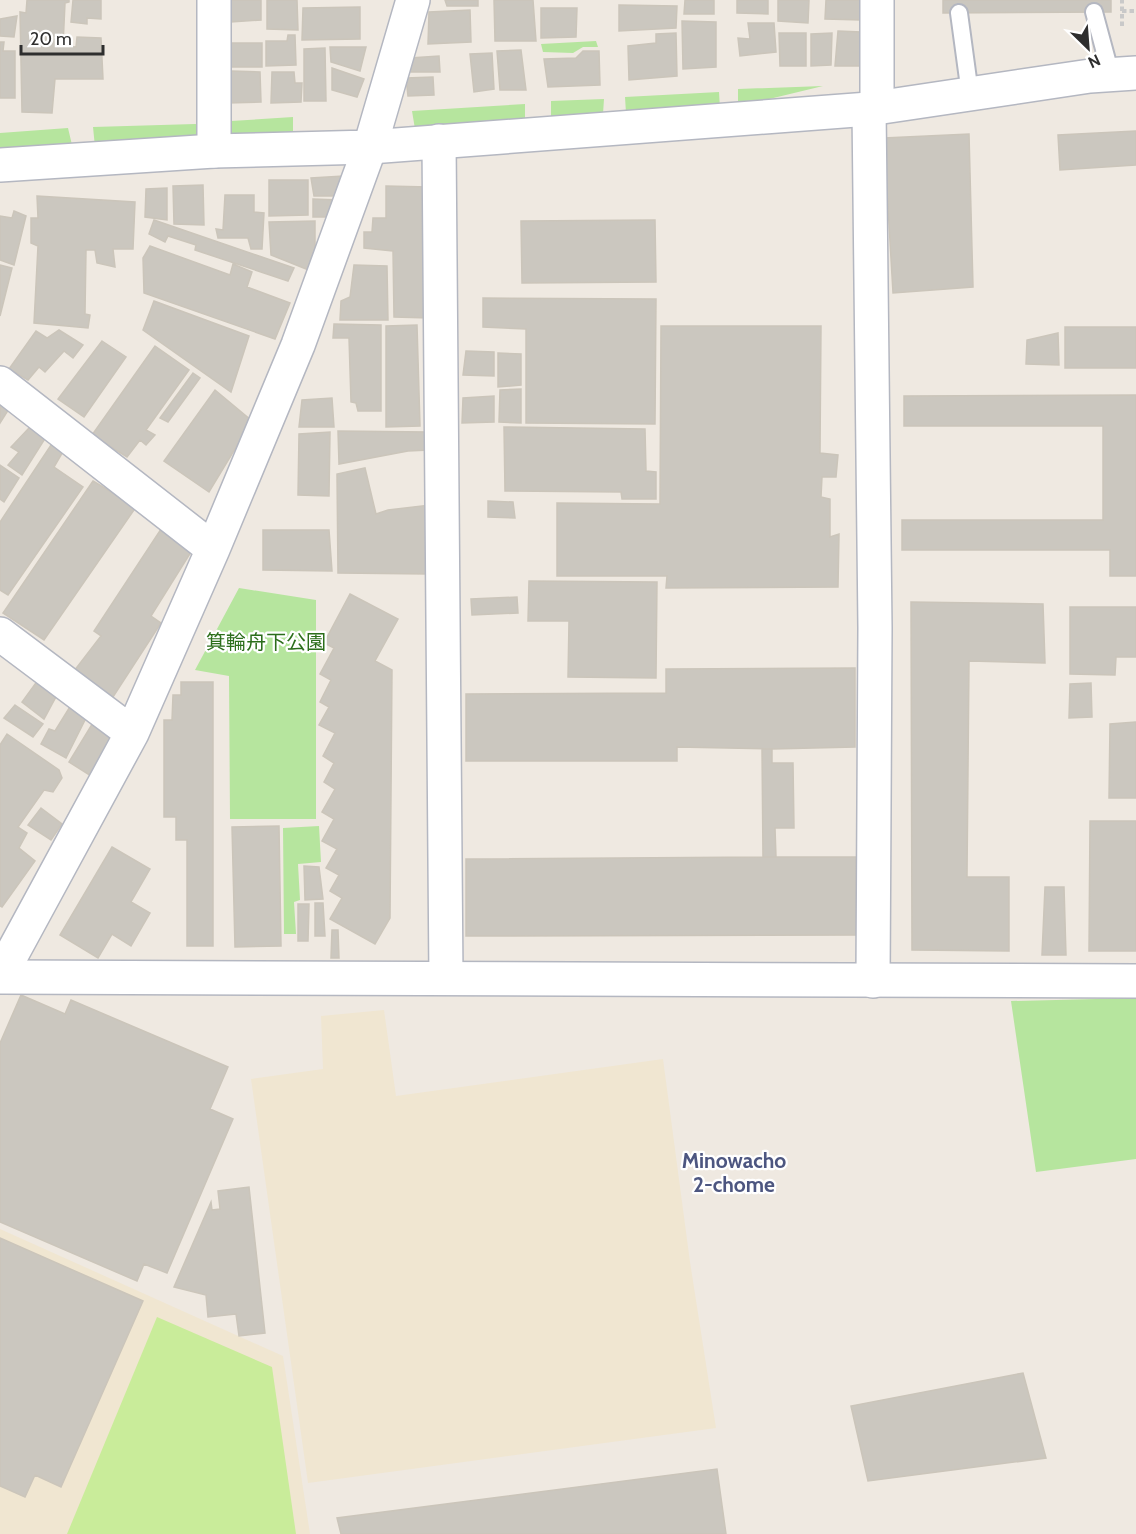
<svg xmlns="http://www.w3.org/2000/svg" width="1136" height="1534" font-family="Cabin,'Noto Sans JP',sans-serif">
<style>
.education{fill:#f0e6d1}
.green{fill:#b6e59e}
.pitch{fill:#c9ec9a}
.building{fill:#cbc7bf;stroke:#cbc5ba;stroke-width:1.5}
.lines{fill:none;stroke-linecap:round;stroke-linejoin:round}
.service-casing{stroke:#b4b7c1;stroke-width:20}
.minor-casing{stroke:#b4b7c1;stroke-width:36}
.tertiary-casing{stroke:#b4b7c1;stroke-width:36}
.path{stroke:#c9c9c9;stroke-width:4;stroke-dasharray:4.5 3;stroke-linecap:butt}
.service{stroke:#fff;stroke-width:16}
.minor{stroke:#fff;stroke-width:33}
.tertiary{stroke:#fff;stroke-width:33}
.labels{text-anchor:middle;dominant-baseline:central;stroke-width:4.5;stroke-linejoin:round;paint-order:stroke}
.park-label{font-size:20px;fill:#2c6e1b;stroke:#fff}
.neighbourhood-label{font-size:21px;font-weight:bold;fill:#4d5680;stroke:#fff}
</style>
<rect width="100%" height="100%" fill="#efe9e1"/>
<!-- education -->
<path class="education" d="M384 1010 396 1096 663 1059 690 1262 716 1428 308 1483 251 1079 323 1069 321 1016Z
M0 1229 283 1356 310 1534H0Z"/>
<!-- green -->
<path class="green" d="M596 41 598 47H583L573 53 543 52 541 44Z
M823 86 748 104 738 105V89Z
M719 92 720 109 626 113 625 97Z
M604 99 603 114 551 118V101Z
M525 104V122L415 129 412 111Z
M293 117V135L229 137 226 128 231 121Z
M195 124 202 125 203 138 95 147 93 127Z
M68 128 72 145 0 150V133Z
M239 588 316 600V819H230L229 676 195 670Z
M319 826 321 862 298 864 300 900 294 902 296 934H284L283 828Z
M1136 998V1159L1036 1172 1011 1001Z"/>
<!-- pitch -->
<path class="pitch" d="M157 1317 272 1367 296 1534H67Z"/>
<!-- building -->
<path class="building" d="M27 0H69V2L65 3 63 46 76 47 77 37 101 38 103 79H55L52 113 22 112 20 12 26 13Z
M73 0H101V19L87 18V24L71 22Z
M229 0H261V20L231 22Z
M267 0H297L298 30 267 29Z
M445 0H478V6H447Z
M494 0H533L536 41H495Z
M685 0H714V14H684Z
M737 0H768V14L737 13Z
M778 0H809L808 23 778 21Z
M826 0H862L861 20 825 19Z
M943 0H1111V12L943 13Z
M619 5 677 6 676 28 619 31Z
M360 7V39L302 40 303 8Z
M541 8H577L576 37 541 38Z
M470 10 471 42 428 44 429 12Z
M17 16 14 37 0 36V19Z
M682 21 716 22V67L683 69Z
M748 23H774L776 52 740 56 738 38 750 39Z
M838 31 861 32V66H835Z
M676 33 677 76 629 80 628 46 656 43V34Z
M779 33H806V66H780Z
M832 33 831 65 811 66V34Z
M288 35H295L296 65 266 66V41H287Z
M0 42H4L3 51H15V98H0Z
M228 43H262V67H228Z
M330 47H366L360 71 331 62Z
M325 48 326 101H304V49Z
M521 50 526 90H500L497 51Z
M583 51H599L600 85 548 87 544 59 576 58Z
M492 53 494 89 474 92 470 54Z
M439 56 440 72H411L410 58Z
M332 68 364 79 357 97 332 90Z
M231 71 260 72 261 102 228 103Z
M272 72H294L295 83H302L301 102 271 103Z
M433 77 434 95 408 96 406 78Z
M1136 131V165L1060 170 1058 135Z
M969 134 973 287 893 293 884 138Z
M343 176 340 196H314L311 178Z
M269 180H308V215L269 216Z
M203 185 204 225 174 224 173 186Z
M386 186 428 187 429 318 394 317 393 251 364 248V232H372L373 218H386Z
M167 188V220L145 217 146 189Z
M225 195H254V212L264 213 262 249H251L248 238H218L216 229 223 230Z
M37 196 135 202 133 249H113L115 267 97 263 95 250H86L85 314 90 315 88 328 34 323 38 246 31 243V218H38Z
M313 199 338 200 331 217H313Z
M14 211 26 216 14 265 0 260V216L12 218Z
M154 220 294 268 288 281 195 250 196 245 168 236 165 242 149 234Z
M655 220 656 282 522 283 521 221Z
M315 221V257L311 271 271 255 269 222Z
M150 246 230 275 233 264 252 272 247 287 290 303 275 339 144 293 143 258Z
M0 265 12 268 0 316Z
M354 265 387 266 388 320H340L341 301 350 297Z
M483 298 656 299 655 424 526 423V329L483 327Z
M154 301 249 336 231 392 143 330Z
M334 324 381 325V411H358L356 403 351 402 349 338H333Z
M417 325 420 426 386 427V326Z
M661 326H821L820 453 838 455 836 477H822L821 497 830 499V537L839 534 838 587 666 588 667 576H557V503L660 504Z
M1065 327H1136V368H1065Z
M59 330 83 345 73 358 64 351 45 372 39 367 28 380 9 369 36 331 47 338Z
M1058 333 1059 365 1026 364 1027 340Z
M102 341 126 357 84 417 58 399Z
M155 346 189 370 146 430 155 435 146 445 140 440 127 457 92 435Z
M466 351 494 352V376L463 375Z
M498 353 521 354V385L498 387Z
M193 373 200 378 168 422 160 418Z
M521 389V423L499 422 500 390Z
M215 390 252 421 209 492 164 461Z
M1136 395V576H1110V550H902V520H1103V426H904V396Z
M0 396 12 404 0 423Z
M494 396V422L462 423 463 398Z
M332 398 334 427H299L302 400Z
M30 427 46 437 22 475 8 465 19 452 11 447Z
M504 427 645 429 646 471 656 472V499H622L621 492 505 491Z
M338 431 428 432 429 450 408 451 339 464Z
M330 432 329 496 298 495 299 434Z
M57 436 68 443 54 467 83 487 8 595 0 590V522Z
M0 465 19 478 4 502 0 499Z
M365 468 376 514 388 510 430 505 428 574 338 573 337 474Z
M93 481 136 507 44 640 3 613Z
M488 501 513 502 515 518 488 517Z
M165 523 196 544 151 616 161 623 113 697 74 671 101 636 94 631Z
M263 530H329L332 571 263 570Z
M529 581 657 582 656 678 568 677 569 621H528Z
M350 594 398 619 375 661 392 670 390 918 375 944 330 919 342 898 330 891 339 875 326 868 337 849 322 841 334 819 322 812 335 789 324 782 334 763 323 756 335 733 319 725 329 707 320 702 331 680 320 674 334 648 324 643Z
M517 597 518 613 472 615 471 599Z
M911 602 1043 604 1045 663 969 661 967 877H1009V951L912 950Z
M1070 607H1136V657H1116L1115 675 1070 674Z
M855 668V747L772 749 677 747V761H466V694L666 693V669Z
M38 680 57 695 44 719 22 702Z
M181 682H213V946H187V840H176V817H164V720H172L173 695H181Z
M1091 683 1092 717 1069 718 1070 684Z
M15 705 43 724 33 737 4 718Z
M71 705 87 716 66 758 41 744 49 729 55 731Z
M94 721 113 733 91 776 69 762Z
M1136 722V798H1109L1110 724Z
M7 734 59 770 62 778 53 792 44 790 18 827 27 833 19 848 35 861 2 907 0 906V745Z
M762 749H772V763H793L794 828H775L776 857H763Z
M41 808 62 824 51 840 28 825Z
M1090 821H1136V951H1089Z
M279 826 281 946 235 947 232 827Z
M112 847 150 869 131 902 150 913 131 946 112 934 98 958 60 935Z
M776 857H856V935L466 936V859Z
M304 866 319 867 323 899 305 900Z
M1045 887H1064L1066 955H1042Z
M315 903H323L325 936H315Z
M298 904H309L308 941H298Z
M332 930H338L339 958H331Z
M21 995 65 1014 71 1000 228 1067 210 1109 233 1119 167 1273 144 1264 137 1281 0 1222V1043Z
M249 1187 265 1333 239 1336 236 1314 208 1317 206 1295 174 1287 211 1202 212 1210 220 1209 218 1191Z
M0 1238 143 1301 61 1487 35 1475 25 1497 0 1486Z
M1023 1373 1046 1458 868 1481 851 1406Z
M717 1469 726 1534H341L337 1518Z"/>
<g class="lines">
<!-- service casing -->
<g class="service-casing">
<path id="service" d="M1094 12 1111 75
M959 13 970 94"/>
</g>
<!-- minor casing -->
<g class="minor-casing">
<path id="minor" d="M214 0V151
M877 0V108
M869 109 875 628 873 981
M439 141 446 978
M0 383 213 549
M0 634 132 733
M0 976 132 733 213 549 298 345 370 147"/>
</g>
<!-- tertiary casing -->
<g class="tertiary-casing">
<path id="tertiary" d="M370 147 413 0
M0 165 214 151 370 147 869 109 1090 76 1136 73
M0 977 1136 981"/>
</g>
<!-- path -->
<path class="path" d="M1122 11H1136
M1122 26V0"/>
<!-- service -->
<use href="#service" class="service"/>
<!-- minor -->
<use href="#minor" class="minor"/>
<!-- tertiary -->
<use href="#tertiary" class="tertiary"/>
</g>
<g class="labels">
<!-- park labels -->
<g class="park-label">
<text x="266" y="642">箕輪舟下公園</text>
</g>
<!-- neighbourhood labels -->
<g class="neighbourhood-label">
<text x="734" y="1160">Minowacho<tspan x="734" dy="24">2-chome</tspan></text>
</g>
</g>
<!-- north arrow -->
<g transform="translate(1088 48) rotate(155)" stroke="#ffffff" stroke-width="4.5" paint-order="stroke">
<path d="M0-4.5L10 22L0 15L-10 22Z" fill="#2e2e2e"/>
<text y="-9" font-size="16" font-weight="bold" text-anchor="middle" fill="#2e2e2e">N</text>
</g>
<!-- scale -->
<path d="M21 45v9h82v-9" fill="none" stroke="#2e2e2e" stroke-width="3"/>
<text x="30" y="45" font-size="18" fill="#2e2e2e" stroke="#ffffff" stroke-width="4.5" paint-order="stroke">20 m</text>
</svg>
